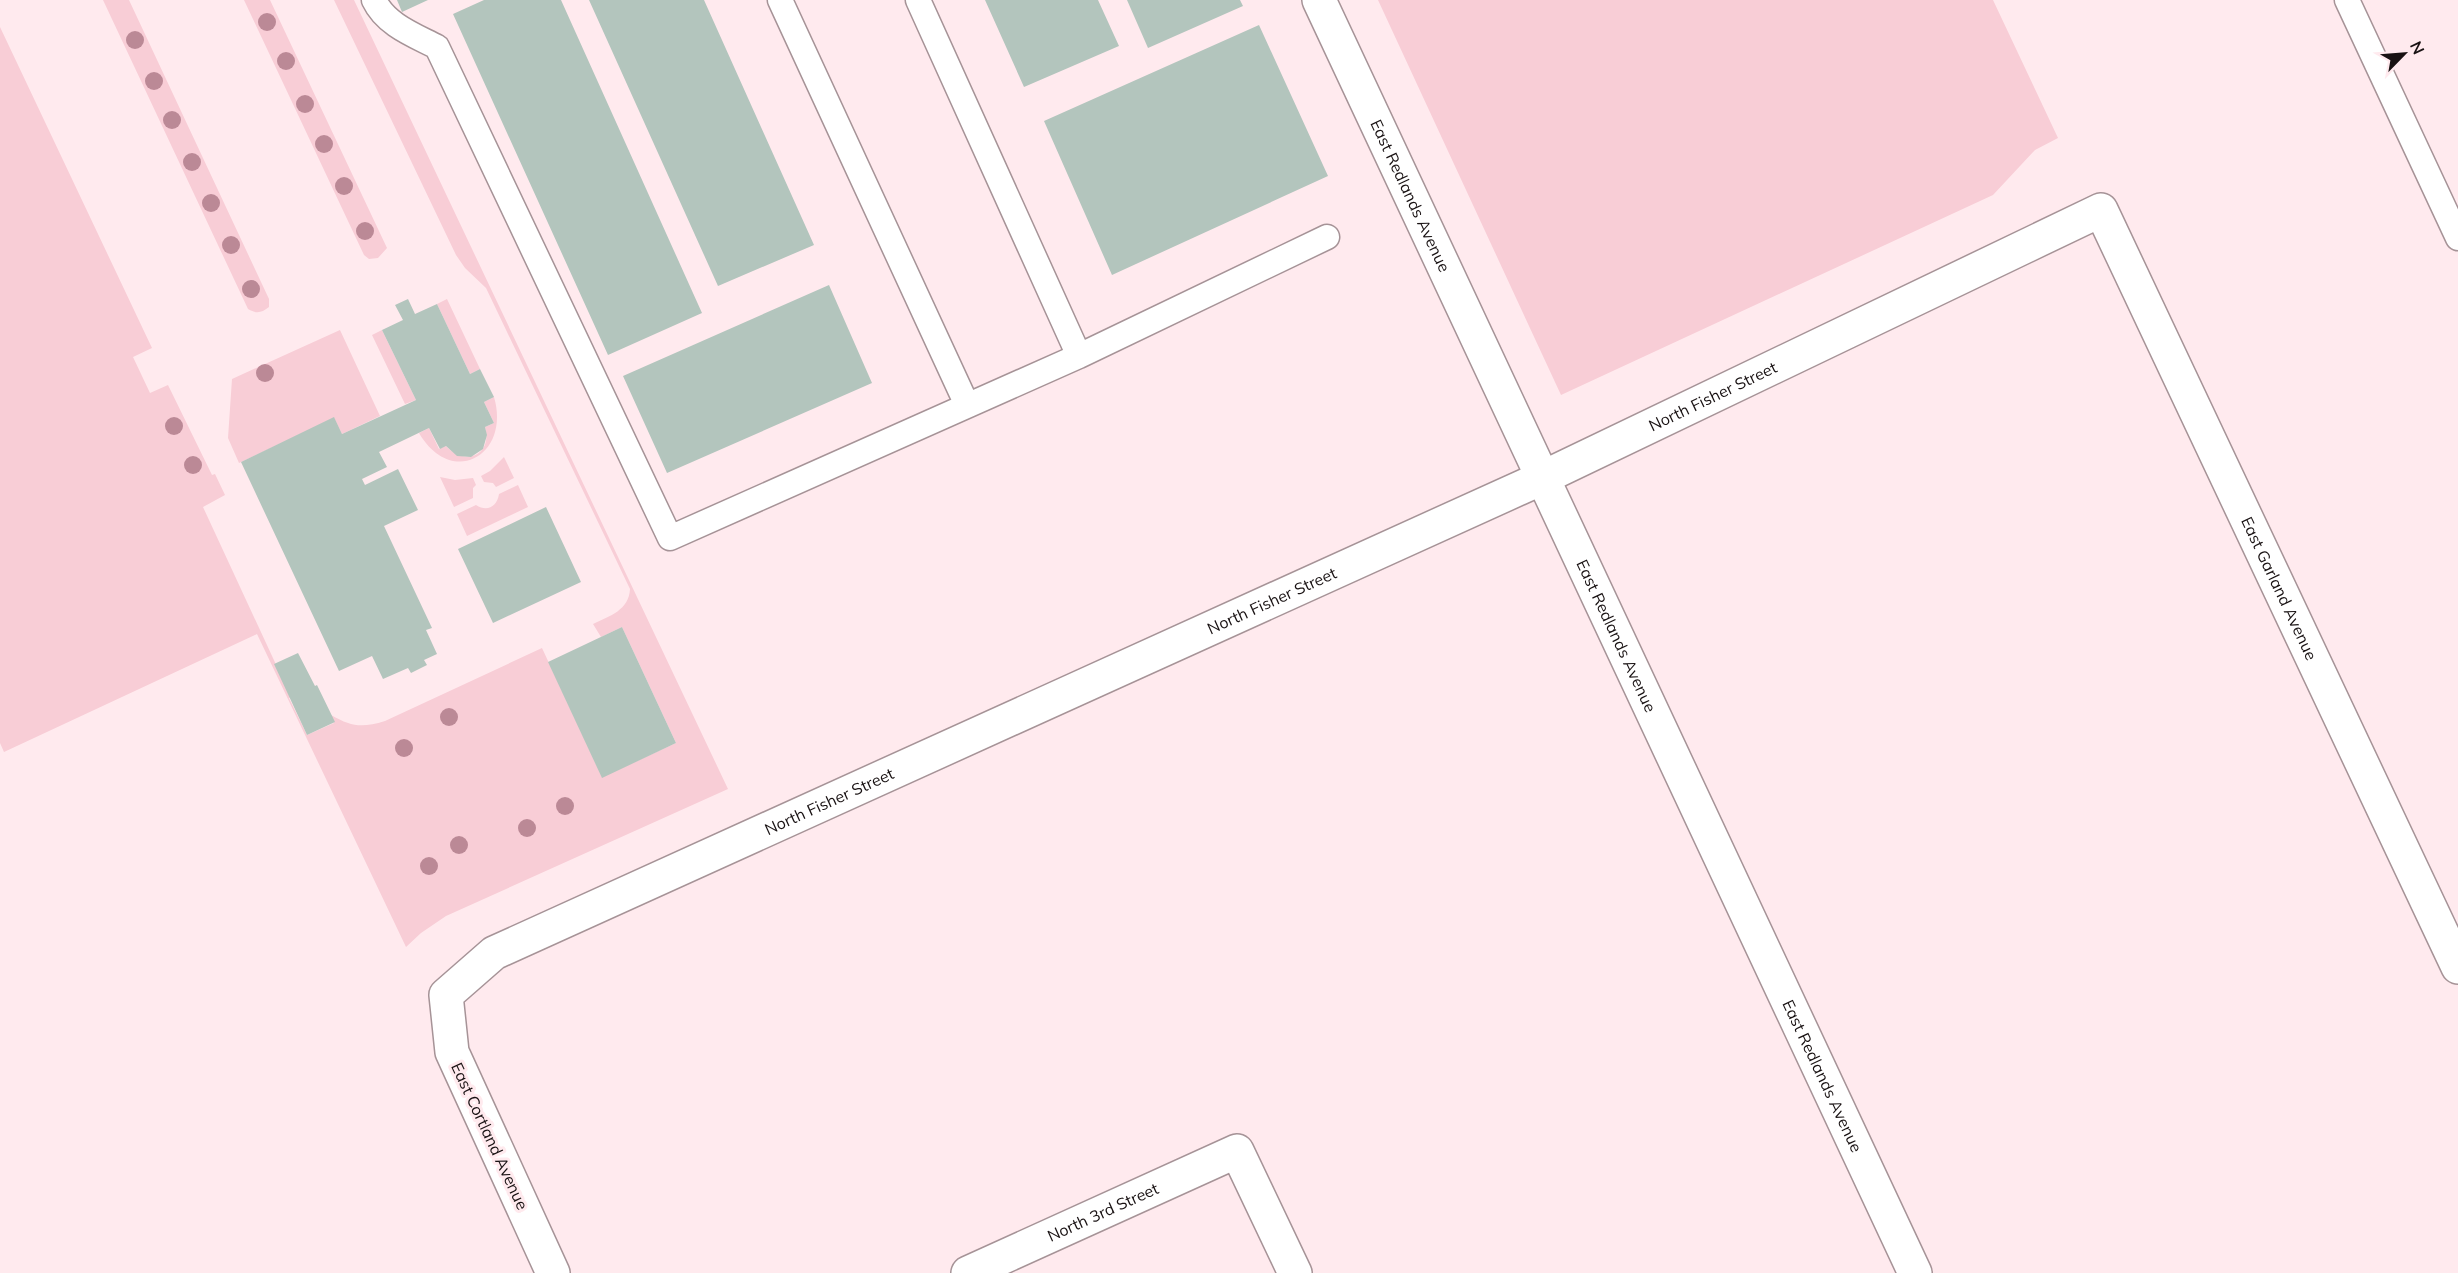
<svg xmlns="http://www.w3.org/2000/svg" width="2458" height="1273" font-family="Mulish,sans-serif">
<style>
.green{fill:#f8cdd6}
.building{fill:#b3c5bd}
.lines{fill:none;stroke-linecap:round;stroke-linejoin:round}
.lane-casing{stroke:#a69397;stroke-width:27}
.street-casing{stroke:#a69397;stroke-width:36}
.lane{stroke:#fff;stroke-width:24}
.street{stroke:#fff;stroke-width:33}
.tree{fill:#bb8996}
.labels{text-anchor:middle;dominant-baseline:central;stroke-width:6;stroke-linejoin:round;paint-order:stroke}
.street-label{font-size:16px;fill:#181112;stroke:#ffeaee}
</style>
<rect width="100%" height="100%" fill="#ffeaee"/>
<!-- green -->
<path class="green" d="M103 0H129L269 299V307C261 313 257 314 248 309Z
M244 0H270L387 248 378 258 369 259 364 255Z
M334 0H354L728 789 446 916 421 933 406 947 257 634 4 752 0 743V27L152 348 133 357 150 393 168 385 212 475 215 474 225 495 203 507 291 697 289 698 307 735 334 723 331 715C352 727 362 728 385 721L542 648 602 777 676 743 622 627 601 637 593 624C610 616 629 610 630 589L486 288 465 268 456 255Z
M1378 0H1993L2058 138 2035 150 1993 195 1561 395Z
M447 299 480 369 470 374 437 304Z
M340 330 380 416 342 434 334 418 239 463 228 438 232 379Z
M382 330 416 400 405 404 372 335Z
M494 397C511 455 452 489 419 433L429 428 439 449 446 446C465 467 493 455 485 427L494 423 484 402Z
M504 457 514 478 496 487 493 483 484 482 481 476 490 471Z
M440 477 455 480 473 478 476 485 473 488V498L454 507Z
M518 485 528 507 467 536 457 514 476 505C487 512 497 507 499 494Z"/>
<!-- building -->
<path class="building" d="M397 0H428L402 12Z
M484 0H561L702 313 608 355 453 14Z
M589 0H704L814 245 718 286Z
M985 0H1098L1119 46 1024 87Z
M1127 0H1240L1243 6 1148 48Z
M1259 25 1328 176 1112 275 1044 121Z
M829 285 872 383 667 473 623 376Z
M408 299 415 314 437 304 470 374 480 369 494 397 484 402 494 423 485 427 487 435 483 449 471 457 457 456 446 446 440 449 429 428 379 452 387 467 362 479 365 485 398 469 418 510 384 526 432 628 426 630 437 654 424 660 427 665 411 673 408 668 383 679 372 656 339 671 241 462 334 417 342 434 416 400 382 330 403 320 395 305Z
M546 507 581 582 493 623 458 549Z
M622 627 676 743 602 778 548 662Z
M298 653 315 686 317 685 335 722 307 735 274 664Z"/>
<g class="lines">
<!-- lane casing -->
<g class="lane-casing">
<path id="lane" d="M374 0C386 25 414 35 437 47L670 538 1079 356 918 0
M780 0 967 405
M2347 0 2458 238
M1079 356 1327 237"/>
</g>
<!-- street casing -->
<g class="street-casing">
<g id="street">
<path id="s1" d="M1319 0 1915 1273"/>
<path id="s2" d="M553 1273 452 1052 446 995 494 953 1542 478 2101 210 2458 967"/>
<path id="s3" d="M968 1273 1237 1151 1295 1273"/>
</g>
</g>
<!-- lane -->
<use href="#lane" class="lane"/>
<!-- street -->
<use href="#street" class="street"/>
</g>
<!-- trees -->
<g class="tree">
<circle cx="267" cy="22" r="9"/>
<circle cx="135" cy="40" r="9"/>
<circle cx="286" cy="61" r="9"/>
<circle cx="154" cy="81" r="9"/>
<circle cx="305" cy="104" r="9"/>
<circle cx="172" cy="120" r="9"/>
<circle cx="324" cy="144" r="9"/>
<circle cx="192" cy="162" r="9"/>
<circle cx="344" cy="186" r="9"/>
<circle cx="211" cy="203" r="9"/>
<circle cx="365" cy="231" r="9"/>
<circle cx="231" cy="245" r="9"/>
<circle cx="251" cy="289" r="9"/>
<circle cx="265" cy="373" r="9"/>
<circle cx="174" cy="426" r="9"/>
<circle cx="193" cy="465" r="9"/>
<circle cx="449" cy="717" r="9"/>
<circle cx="404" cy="748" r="9"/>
<circle cx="565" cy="806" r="9"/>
<circle cx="527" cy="828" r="9"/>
<circle cx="459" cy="845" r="9"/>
<circle cx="429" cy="866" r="9"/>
</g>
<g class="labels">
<!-- street labels -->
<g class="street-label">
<text stroke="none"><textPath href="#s1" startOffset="216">East Redlands Avenue</textPath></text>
<text stroke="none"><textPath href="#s2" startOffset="1704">North Fisher Street</textPath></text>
<text stroke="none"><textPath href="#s2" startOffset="2553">East Garland Avenue</textPath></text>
<text stroke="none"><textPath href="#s2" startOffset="1218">North Fisher Street</textPath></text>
<text stroke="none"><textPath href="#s1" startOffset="702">East Redlands Avenue</textPath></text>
<text stroke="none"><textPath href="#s2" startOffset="732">North Fisher Street</textPath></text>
<text stroke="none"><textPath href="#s1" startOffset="1188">East Redlands Avenue</textPath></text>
<text transform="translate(490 1136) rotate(65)">East Cortland Avenue</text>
<text stroke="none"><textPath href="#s3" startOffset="148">North 3rd Street</textPath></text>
</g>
</g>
<!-- north arrow -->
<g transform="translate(2404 54) rotate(65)" stroke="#ffeaee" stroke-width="4.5" paint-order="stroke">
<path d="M0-4.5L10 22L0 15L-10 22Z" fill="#181112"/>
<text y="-9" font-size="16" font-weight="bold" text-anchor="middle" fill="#181112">N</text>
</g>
</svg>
